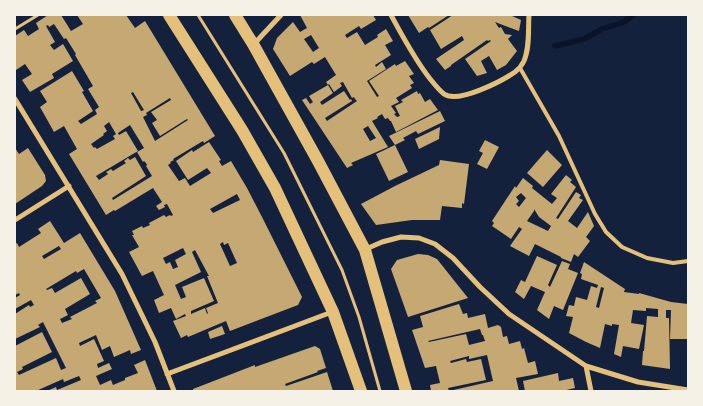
<svg xmlns="http://www.w3.org/2000/svg" width="703" height="406" font-family="Signika,sans-serif">
<style>
.lines{fill:none;stroke-linecap:round;stroke-linejoin:round}
.stream{stroke:#0b132b;stroke-width:5.5}
.building{fill:#c6a872;fill-rule:evenodd}
.path{stroke:#e5c07b;stroke-width:3}
.service{stroke:#e5c07b;stroke-width:4}
.minor{stroke:#e5c07b;stroke-width:5}
.primary{stroke:#e5c07b;stroke-width:12}
</style>
<rect width="100%" height="100%" fill="#14213d"/>
<g class="lines">
<!-- stream -->
<path class="stream" d="M555 46 584 39 602 29 624 22 633 15"/>
</g>
<!-- building -->
<path class="building" d="M48 15H61L71 31 83 24 77 15H126L135 28 145 21 215 136 204 143 203 141 173 159 174 160 170 162 171 163 168 165 179 181 185 178 190 186 211 173 207 168 188 180 176 161 192 150 193 152 209 142 221 160 219 161 222 166 231 161 247 188 262 217 302 297 298 305 230 331 226 321 188 337 187 335 181 338 173 321 186 316 185 314 176 319 171 308 159 313 154 300 164 295 153 271 142 276 129 252 139 247 132 235H134L132 231 142 226 143 228 150 225 149 223 164 215 166 217 170 215 171 216 173 215 167 204 164 205 165 207 159 210 156 206 162 202 153 188 115 211 114 210 106 215 69 154 77 149 64 126 54 132 40 107 47 102 40 91 72 71 84 91 82 92 93 111 78 121 81 124 97 114 95 110 99 107 88 89 93 86 75 55 76 54 66 38 64 39 54 24 49 27 48 25 46 26 55 42 50 45 54 50 63 44 73 61 52 74 54 78 30 92 22 80 32 74 25 64 16 70 15 69V36L24 30 28 36 39 29 36 23ZM133 92 144 110 141 111 131 93ZM170 98 171 100 151 112 157 120 152 123 160 136 187 119 188 120 155 141 143 117 147 115 146 113ZM109 122 116 134 113 136 115 139 97 149 95 147 94 148 91 144 104 135 103 134 107 131 104 126ZM130 125 144 148 137 152 143 162 144 161 146 163 147 165 146 166 152 176 113 200 112 198 146 176 135 157 130 160 128 158 124 161 126 163 113 171 111 169 108 171 106 172 108 174 99 180 96 176 138 151 126 131 119 135 118 133ZM237 194 240 200 213 213 210 209ZM223 242 224 245 228 243 237 263 230 266 220 244ZM183 248 186 254 175 260 178 267 173 269 170 262 166 264 163 258ZM195 250 209 276H207L218 303 206 308 208 313 207 314 205 308 191 314V311L214 301 204 278 182 287 186 297 181 299 175 285 201 272 192 252Z
M300 15H373L376 20 361 29 359 26 345 35 347 38 357 32 365 45 378 37 377 35 386 29 393 41 385 45 391 55 375 65 376 67 382 62 386 69 367 81 377 97 379 96 369 81 395 64 396 66 405 61 414 74 409 76 414 83 410 85 412 88 396 98 399 102 391 106 396 113 394 114 397 117 400 116 395 106 403 102 401 100 417 91 418 94 420 93 425 102 430 99 438 110 396 132 391 121H390L388 118 385 119 382 114 377 117 378 118 372 121 388 147 351 163 353 165 347 168 302 100 306 98 310 104 313 102 309 96 328 85 333 93 320 102 322 105 344 91 350 100 351 99 352 101 325 118 327 121 357 101 355 99 354 97 352 98 343 82 340 83 342 86 334 92 329 84 328 85 326 82 336 75 325 57 314 64 312 62 290 76 273 49 277 38 293 22 300 32 307 28ZM311 35 319 48 313 52 304 39ZM368 126 376 138 370 141 363 129Z
M408 15H449L429 28 428 27 419 33Z
M453 15H510L521 20 519 31 495 22 499 28 501 27 505 34 512 35 508 39 517 51 506 65 497 70 489 56 481 61 487 73 477 76 465 59 491 41 490 40 488 41 487 40 451 65V66L445 70 436 59 464 40 462 36 441 49 430 30Z
M440 111 445 121 418 134 416 131 403 138 405 140 395 145 389 136Z
M440 127 439 139 419 149 415 139Z
M485 140 499 147 487 169 477 164 483 153 479 151Z
M395 145 408 172 389 181 376 154Z
M15 148 19 154 28 148 45 175 46 181 42 186 15 204Z
M547 150 562 165 543 187 527 173Z
M440 160 469 164 464 204 462 203V208L442 206 440 220H412L376 225 361 204 395 186 439 165Z
M566 175 572 180 570 182 576 187 556 218 558 219 576 192 581 195 579 198 583 200 568 221 577 228 588 212 594 226 586 237 590 241 578 257 574 254 571 262 561 258V257L535 244 529 256 510 246 522 229 519 227 511 239 492 226 494 223 492 221 515 186 516 188 523 178 533 186 532 188 552 204 557 198 551 194ZM521 193 526 198 519 207 516 204 519 201 516 197ZM534 209 539 217 551 226 548 231 527 221 534 211Z
M50 221 64 243 80 233 115 291 141 350 131 354 130 350 114 357 110 346 102 350 96 335 79 343 80 346 94 339 104 361 97 364 98 368 109 363 112 369 96 376 100 385 111 380 113 385 125 380V378L138 373 134 365 145 360 157 391H47L56 387 57 390 81 380 79 376 64 382 63 379 36 391H15V346L42 332 52 352 22 367 23 369 17 372 19 375 56 358 61 370 66 368 43 322 38 325 40 327 15 339V314L29 305 30 307 34 305 31 300 15 309V298L20 295 19 293 15 295V244L17 243 19 247 41 233 38 229ZM59 246 61 249 44 259 42 256ZM84 269 101 298 95 301 97 303 70 317 72 319 62 323 60 319 68 315 65 309 90 294 81 278 55 293 52 288 47 290 46 289 76 271 77 273Z
M418 254 428 255 437 259 468 298 408 317 391 269 397 260Z
M537 256 557 265 548 285 550 287 562 261 570 264 568 269 578 273 563 310 554 306 549 319 537 310 545 292 531 286 524 299 515 292 521 280 525 282Z
M584 262 625 289 624 292 639 294V293L671 302 688 304V339H670L671 310H666V318H669L670 369 642 365 643 351H644L647 316 658 317V309L646 308V311L633 310 631 323 644 325 639 349 623 346 621 357 614 354 619 325 612 324V326L605 324 600 348 586 342 569 333 573 317 566 316 569 305 574 306 576 297 587 300 591 286 597 288 598 285 581 279 582 274 580 273ZM601 287 604 288 599 308 596 307Z
M459 304 463 314 467 313 468 318 485 314 488 328 498 325 501 327 503 337 507 336 509 344 520 341 522 349 524 348 528 363 535 361 538 374 516 378 519 391H449L493 381 487 355 469 359V356L450 361 451 363 466 359 467 362 481 359 486 380 448 388 449 391H431L430 385 440 383 436 366 425 368 412 330 423 327 420 316ZM480 329 482 335H483L485 341 469 345 466 334 429 342 428 341Z
M222 326 225 334 210 339 208 332Z
M315 346 320 349 326 368 317 371 318 372 285 384 286 386 327 372 333 391H193V389L255 365V367Z
M558 373 559 381 573 378 575 388 562 391H525L523 381Z"/>
<g class="lines">
<!-- path -->
<path class="path" d="M198 15 284 153 342 270 359 317 380 391
M15 29 38 15"/>
<!-- service -->
<path class="service" d="M520 68 559 136 595 214 606 232 622 247 647 258 673 263 688 261"/>
<!-- minor -->
<path class="minor" d="M391 15C403 37 415 60 431 80 435 85 439 90 444 94 458 104 502 81 515 72 519 69 522 65 524 61 530 47 528 29 529 15
M254 44 281 15
M15 99 122 274 155 342 174 391
M15 220 69 186
M366 249 382 242 401 237 419 238 435 244 453 258 480 287 509 314 586 366 638 382 688 390
M586 366 591 391
M167 374 332 312"/>
<!-- primary -->
<path class="primary" d="M169 15 242 130 275 188 333 312 361 391
M235 15 253 44 318 161 365 250 406 391"/>
</g>
<!-- border -->
<rect width="703" height="406" fill="none" stroke="#f6f1e7" stroke-width="32"/>
</svg>
